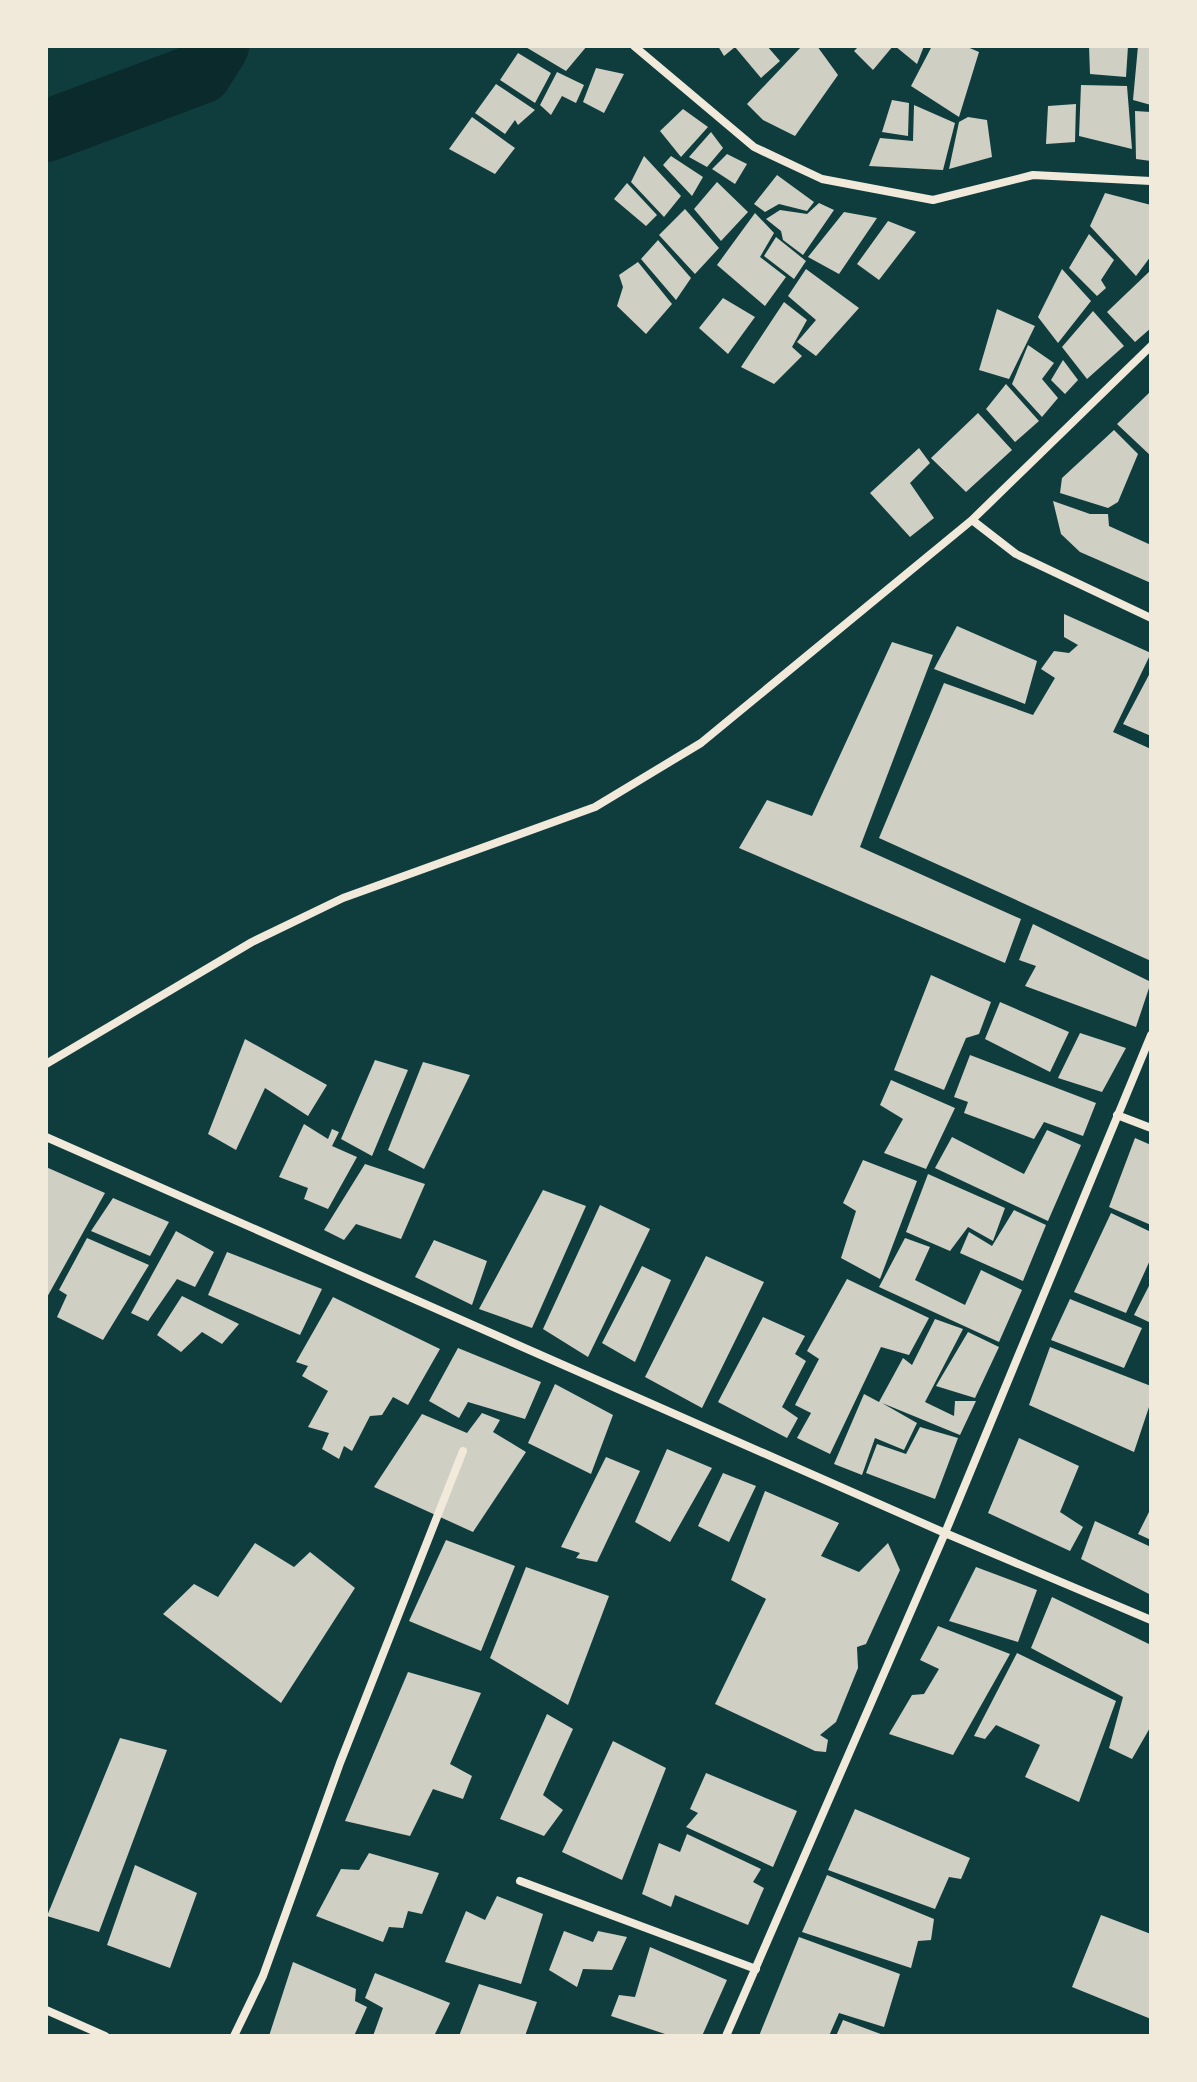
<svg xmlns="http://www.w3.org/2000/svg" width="1197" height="2082" font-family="Rubik,sans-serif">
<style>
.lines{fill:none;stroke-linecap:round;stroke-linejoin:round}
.river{stroke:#0a2a2b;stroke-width:62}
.building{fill:#cfcfc3}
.minor{stroke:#f1e9da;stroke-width:8}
</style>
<rect width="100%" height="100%" fill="#0f3d3e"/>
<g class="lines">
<!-- river -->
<path class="river" d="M46 131 201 73 218 46"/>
</g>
<!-- building -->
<path class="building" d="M524 46H587L566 71Z
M718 46H767L780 61 761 78 735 47 724 56Z
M802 46H817L838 75 795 136 763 120 747 104Z
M859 46H893L873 70 854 51Z
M895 46H924L917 64Z
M932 46H965L979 52 959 117 911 86Z
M1089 46H1128L1126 77 1090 74Z
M1138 46H1151V105L1133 100Z
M518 53 551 73 535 103 500 80Z
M596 68 624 74 604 113 583 102Z
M557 72 584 85 576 103 562 96 551 115 540 105Z
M496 84 535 110 518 125 515 120 505 134 475 113Z
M1081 85 1127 86 1132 149 1079 136Z
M892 100 909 103 908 136 882 132Z
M1076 104 1075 142 1046 144 1048 106Z
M914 105 955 123 943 170 869 166 880 138 913 141Z
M683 109 708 127 681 157 660 131Z
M1135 111 1151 112V161L1136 159Z
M472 117 515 148 495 174 449 149Z
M968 117 987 120 992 157 949 169 959 122Z
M711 132 723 148 707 167 689 157Z
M727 154 747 164 735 184 712 169Z
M644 156 681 196 664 217 631 182Z
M671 156 703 177 692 196 663 165Z
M777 175 814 202 807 211 779 204 765 212 754 204Z
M717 182 748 212 721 241 694 209Z
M627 183 657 215 646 226 614 199Z
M1105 193 1151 205V256L1136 276 1090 226Z
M819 203 834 210 803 255 783 240 781 231 766 219 780 210 807 214Z
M685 209 719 248 695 274 659 235Z
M844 212 877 218 839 274 808 257Z
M755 213 774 233 760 257 786 277 765 306 717 265Z
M888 221 916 232 879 280 857 264Z
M1089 234 1114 260 1101 280 1106 288 1097 296 1069 268Z
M776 237 806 261 794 279 764 256Z
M658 240 691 278 676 300 641 259Z
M638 262 672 304 646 334 617 306 623 287 619 275Z
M806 269 859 308 816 356 797 342 816 320 788 296Z
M1062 269 1091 301 1058 343 1038 317Z
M1151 270V328L1135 342 1107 312Z
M723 298 755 317 728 354 699 328Z
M784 302 807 320 792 347 802 356 774 384 741 367Z
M997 309 1035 326 1009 379 979 370Z
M1093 311 1124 346 1087 379 1062 347Z
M1028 345 1054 363 1042 379 1058 398 1042 417 1012 384Z
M1063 360 1078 380 1065 394 1051 380Z
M1006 384 1039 421 1015 442 986 409Z
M1151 391V456L1117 424Z
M978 413 1012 450 966 492 931 458Z
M1114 430 1138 454 1118 502 1108 508 1060 493 1062 478Z
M919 448 930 463 910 483 934 518 910 537 870 493Z
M1053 501 1090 514H1108L1109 526 1151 545V583L1080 552 1061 534Z
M1064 614 1151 653 1113 732 1151 749V961L879 838 944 683 1033 715 1055 678 1041 669 1054 651 1069 653 1078 645 1064 637Z
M957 626 1037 661 1025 704 934 669Z
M892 642 933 655 860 847 1021 919 1005 963 739 848 767 800 812 816Z
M1151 671V736L1123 724Z
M1033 924 1151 982 1136 1027 1025 986 1036 966 1019 960Z
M931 975 991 1002 979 1034 966 1038 944 1090 894 1070Z
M1000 1002 1069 1032 1050 1072 985 1039Z
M1080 1033 1126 1048 1102 1092 1058 1078Z
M245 1039 327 1085 308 1116 265 1088 236 1150 208 1134Z
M970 1055 1096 1103 1083 1136 1044 1122 1034 1139 964 1113 968 1102 954 1097Z
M375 1060 408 1070 372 1156 341 1139Z
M423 1062 470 1075 424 1169 388 1150Z
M891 1080 955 1108 926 1169 884 1153 903 1119 880 1105Z
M304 1124 328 1139 332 1129 339 1132 332 1146 357 1157 328 1209 304 1199 308 1188 279 1177Z
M1047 1130 1081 1145 1048 1221 935 1168 952 1137 1024 1174Z
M1135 1138 1151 1145V1225L1109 1207Z
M863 1160 917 1181 880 1279 841 1258 856 1211 843 1203Z
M365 1164 425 1184 401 1239 356 1224 344 1240 324 1230Z
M46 1167 105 1193 46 1299Z
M928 1174 1005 1208 993 1241 968 1227 950 1251 906 1232Z
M543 1190 586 1206 532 1328 479 1309Z
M113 1198 169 1222 150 1256 91 1231Z
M600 1205 650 1229 588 1357 543 1329Z
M1014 1210 1046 1225 1023 1281 960 1253 969 1232 992 1246Z
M1111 1213 1151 1232V1258L1126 1313 1074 1292Z
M176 1231 214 1252 195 1287 177 1279 148 1321 131 1313Z
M87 1238 149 1265 103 1340 57 1317 67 1295 59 1290Z
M905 1238 930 1247 915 1280 965 1305 981 1270 1022 1290 999 1342 879 1287Z
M434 1240 487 1261 472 1305 415 1277Z
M227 1252 322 1289 300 1335 208 1295Z
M706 1256 764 1282 702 1408 645 1377Z
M642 1266 671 1280 635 1362 602 1343Z
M847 1279 929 1318 909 1355 881 1347 830 1454 797 1438 811 1413 795 1405 819 1359 807 1351Z
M1151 1282V1323L1134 1315Z
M182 1296 239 1324 222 1344 202 1332 181 1352 157 1335Z
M333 1297 440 1349 408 1405 393 1397 382 1415 370 1416 352 1451 344 1446 339 1459 322 1449 329 1433 308 1427 328 1391 302 1376 308 1366 296 1362Z
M1070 1299 1142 1328 1124 1368 1051 1340Z
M763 1317 805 1336 795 1354 806 1361 782 1407 798 1418 787 1438 718 1402Z
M935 1319 963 1329 925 1402 954 1416 955 1401H976L960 1435 882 1403 917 1423 904 1450 875 1438 862 1475 834 1464 864 1394 879 1402 903 1358 912 1365Z
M968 1332 999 1347 975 1398 936 1386Z
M1050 1347 1151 1386V1401L1134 1452 1029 1405Z
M458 1348 541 1382 525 1419 468 1402 459 1418 429 1401Z
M555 1384 613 1415 591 1474 528 1443Z
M482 1413 500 1420 493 1432 526 1452 473 1532 374 1487 422 1414 467 1433Z
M920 1427 958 1438 935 1499 866 1473 877 1444 906 1454Z
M1019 1438 1079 1466 1060 1512 1083 1527 1070 1551 988 1513Z
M667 1449 712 1468 670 1542 635 1522Z
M606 1457 640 1471 597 1562 576 1558 580 1553 561 1547Z
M723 1473 756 1486 729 1542 698 1526Z
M765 1491 839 1523 821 1556 859 1572 888 1543 900 1570 866 1644 857 1647 858 1668 836 1722 820 1735 828 1740 826 1752 815 1751 715 1704 766 1599 731 1580Z
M1151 1508V1540L1138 1534Z
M1095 1521 1151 1547V1595L1081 1559Z
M446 1540 515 1566 481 1651 409 1621Z
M255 1543 294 1567 310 1552 355 1588 281 1703 163 1614 194 1584 218 1597Z
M526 1567 609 1596 568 1705 490 1658Z
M976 1567 1037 1590 1018 1642 949 1621Z
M1052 1597 1151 1645V1726L1132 1759 1109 1748 1123 1697 1031 1648Z
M938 1626 1010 1654 953 1755 889 1734 912 1695 924 1694 939 1669 920 1660Z
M1017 1653 1116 1701 1079 1802 1025 1777 1040 1745 996 1725 985 1739 974 1736Z
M408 1672 481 1693 450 1764 472 1776 463 1799 433 1789 410 1836 345 1821Z
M547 1714 573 1729 543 1795 563 1810 544 1836 500 1819Z
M120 1738 167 1750 99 1932 47 1916Z
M613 1741 666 1768 622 1880 562 1852Z
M706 1773 797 1811 773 1867 686 1827 698 1813 690 1809Z
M855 1809 970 1858 961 1879 949 1877 935 1909 828 1870Z
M687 1834 761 1869 753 1882 764 1888 748 1925 675 1895 671 1907 642 1894 659 1843 680 1852Z
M369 1853 439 1873 422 1914 408 1911 403 1928 389 1927 383 1942 316 1916 341 1869 359 1870Z
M135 1865 197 1893 170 1968 107 1945Z
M827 1875 934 1919 931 1940 918 1941 911 1968 802 1932Z
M497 1896 543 1914 521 1984 445 1962 466 1911 485 1920Z
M1101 1915 1151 1934V2019L1072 1987Z
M564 1931 593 1942 598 1931 627 1937 612 1970 583 1969 577 1987 549 1970Z
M799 1937 900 1974 884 2027 839 2013 829 2036H759Z
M650 1947 727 1980 702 2036H671L611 2016 619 1995 635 1997Z
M293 1962 356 1989 355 2001 367 2007 354 2036H269Z
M375 1973 450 2003 434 2036H373L383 2008 365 1998Z
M479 1984 537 2002 525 2036H459Z
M843 2020 886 2036H836Z"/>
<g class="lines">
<!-- minor -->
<path class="minor" d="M634 46 754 147 822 179 933 200 1033 175 1151 181
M972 520 1016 554 1151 618
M46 1064 252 942 343 898 595 807 701 743 972 520 1151 346
M1117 1115 1151 1128
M46 1137 945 1533 1151 1620
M520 1881 756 1969
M46 2010 105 2036
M234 2036 263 1976 340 1763 463 1451
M726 2036 945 1533 1151 1035"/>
</g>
<!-- border -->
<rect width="1197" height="2082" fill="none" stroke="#f1e9da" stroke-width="96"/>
</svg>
